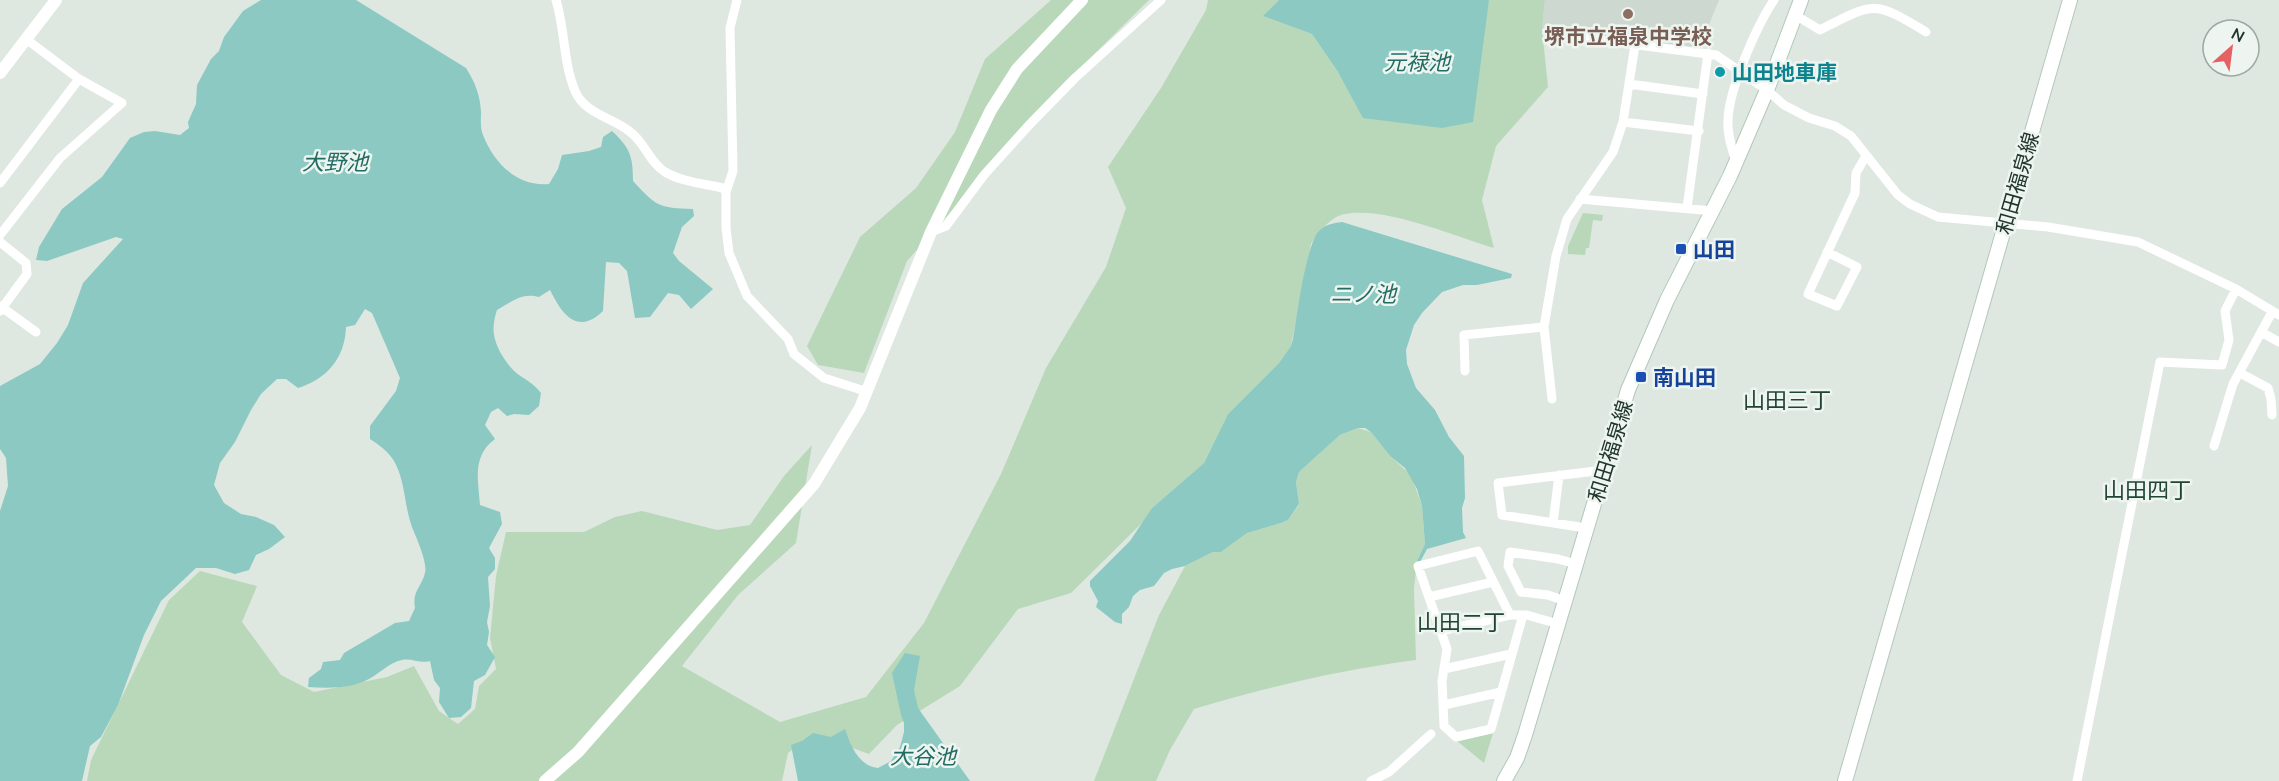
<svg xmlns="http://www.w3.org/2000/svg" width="2279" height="781" font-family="Mulish,'Noto Sans JP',sans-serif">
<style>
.built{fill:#cdd8d0}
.green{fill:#b9d8b9}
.water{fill:#8bc9c2}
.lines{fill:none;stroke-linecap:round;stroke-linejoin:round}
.secondary-casing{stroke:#b3c7ba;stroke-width:16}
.minor{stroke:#fff;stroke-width:9}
.tertiary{stroke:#fff;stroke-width:12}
.secondary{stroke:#fff;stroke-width:14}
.education-dot{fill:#8d6e63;stroke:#eef5f0;stroke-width:2}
.culture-dot{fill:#0f9aa8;stroke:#eef5f0;stroke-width:2}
.transit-dot{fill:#1a4fb4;stroke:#eef5f0;stroke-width:2}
.labels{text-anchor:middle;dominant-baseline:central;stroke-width:5;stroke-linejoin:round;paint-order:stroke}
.education-label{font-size:21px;font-weight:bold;fill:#785e54;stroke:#eef5f0}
.culture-label{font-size:21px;font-weight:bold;fill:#0d838f;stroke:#eef5f0;text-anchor:start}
.street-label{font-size:21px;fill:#21362b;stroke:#eef5f0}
.transit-label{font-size:21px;font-weight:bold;fill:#164399;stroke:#eef5f0;text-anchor:start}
.water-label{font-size:22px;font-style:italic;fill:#226c64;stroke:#eef5f0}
.neighbourhood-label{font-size:22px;fill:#204632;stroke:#eef5f0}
</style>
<rect width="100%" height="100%" fill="#dee8e1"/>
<!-- built -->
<path class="built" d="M1545 0H1719L1702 42 1697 47 1542 29Z"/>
<!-- green -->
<path class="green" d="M1051 0H1149L1073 75 907 261 864 373 818 365 807 346 860 237 916 188 955 132 985 59Z
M1208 0H1279L1264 16 1312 34 1338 72 1482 41 1489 0H1545L1542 29 1548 87 1496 146 1482 200 1494 248C1454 236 1385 206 1345 214 1331 216 1318 233 1311 244L1291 346 1279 363 1228 414 1204 463 1152 508 1145 520 1071 593 1018 609 960 686 897 725 869 754 813 734 788 753 782 781H87L91 760 169 600 200 571 257 586 242 622 281 675 314 692 387 677 414 666 439 711 458 724 475 709 479 686 496 669 490 638 496 576 506 532H584L615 517 642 511 717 530 750 525 784 476 812 445 796 543 738 595 682 666 780 722 866 697 924 623 1001 474 1046 368 1106 267 1126 208 1108 167 1161 88 1206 10Z
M1583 213 1603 215 1602 221 1593 220 1589 248H1586L1585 255 1568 254V246Z
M1358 428 1371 432 1390 456 1411 475 1422 506 1425 544 1417 561 1414 589 1416 660C1340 670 1267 687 1194 709L1170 750 1156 781H1094L1159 615 1185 566 1213 552H1221L1247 533 1281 523 1288 520 1299 505 1296 482 1299 472 1340 435Z
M1493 733 1484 763 1457 741Z"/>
<!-- water -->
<path class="water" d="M261 0H356L466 68C475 82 480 95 481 112 481 119 480 128 483 135 494 163 517 187 549 184L558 169 562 155 589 151 601 147 603 137 612 131C630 148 633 156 633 181 656 206 658 208 693 209L694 216 682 227 673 253 679 261 713 289 691 309 679 295 668 293 650 317 635 318 627 271 619 263 606 262 603 311C577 336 562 314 550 290L539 297C522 292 511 302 497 310 494 319 492 330 495 339 497 350 510 369 519 375 528 381 534 384 541 393L539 406 529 415 514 414 507 416 498 408 491 412 485 425 495 439C472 456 478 479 480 505L500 512 502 524 489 548 495 558V569L488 577 490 606 487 622 489 632 487 645 495 657 485 675 474 681 471 708 461 717 449 718 439 702 440 688 434 680 430 661C420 664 412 658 402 660 389 662 377 676 365 681 347 689 327 688 308 687L309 678 321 669 323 662 340 660 344 653 395 623 409 621 415 608C412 591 421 588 425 573 428 561 415 536 411 524 404 503 405 480 394 461 388 451 379 445 370 439V426L396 391 400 378 372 313 365 309 355 325 346 327C345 358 327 379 298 388L286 379H277L261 394 251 410 235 442 220 463 214 485 224 503 241 514 256 517 274 525 285 537 269 549 256 555 249 570 235 574 216 568H196L161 601 144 635 118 705 101 737 90 746 82 781H0V511L8 486 6 458 0 449V386L40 364 57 343 68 325 83 283 123 239 116 237 47 261 36 260 39 247 62 209 102 177 130 138 144 132 155 131 180 135 189 128 188 122 196 104 197 85 211 59 219 51 224 37 243 11Z
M1279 0H1489L1473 122 1442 128 1363 118 1338 72 1312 34 1263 16Z
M1342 222 1512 274 1511 278 1477 285H1463L1442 292 1422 313 1414 325 1406 350 1407 364 1416 388 1435 410 1449 437 1464 456 1465 498 1462 508 1463 532 1466 538 1427 549 1420 562 1417 561 1425 544 1422 506 1417 489 1405 468 1390 456 1371 432 1365 428H1358L1340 435 1299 472 1296 482 1299 504 1288 520 1281 523 1247 533 1221 552H1213L1185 566 1172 569 1164 573 1154 586 1140 590 1133 596 1129 607 1122 614V624L1115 622 1096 607 1098 601 1090 586V581L1130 541 1152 508 1204 463 1228 414 1279 363 1291 346 1293 339C1297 317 1306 242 1320 230 1327 224 1334 223 1342 222Z
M905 653 920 656 914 690 918 708 970 781H798L791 745 802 741 813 733 831 737 845 729C850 744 858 766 878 768L891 761 900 747 904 732V723L901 715 892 673Z"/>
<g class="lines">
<!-- secondary casing -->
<g class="secondary-casing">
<path id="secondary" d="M1504 781 1517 758 1525 735 1628 390 1667 300 1730 176 1767 90 1801 0
M1845 781 2070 0"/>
</g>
<!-- minor -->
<path class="minor" d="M556 0C565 29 563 62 575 91 585 114 611 117 629 131 645 142 649 162 665 172 682 182 705 184 723 188L726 192
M737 0 730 28 733 171 726 192V228L729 253 747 296 788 339 794 354 824 378 868 392
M1795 15 1820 30C1875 2 1873 0 1926 32
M1567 36 1716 55 1767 90 1784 105 1809 118 1835 126 1851 136 1898 195 1910 204 1938 217 2048 227 2138 242 2236 289 2279 315
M1629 84 1703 94
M1623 122 1699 131
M1736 162C1732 148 1727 135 1728 121 1728 91 1757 25 1774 0
M0 183 79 79 26 39
M1580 199 1713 211
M1687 208 1708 53
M931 232 946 226 984 175 1029 125 1075 78 1161 0
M0 235 60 158 122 103 79 79
M0 242 26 263 27 274 0 311
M1827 252 1857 267 1837 306 1808 294 1855 193 1856 173 1866 156
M0 306 36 332
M2261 332 2279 342
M1465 371 1464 335 1544 327
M2240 373 2268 388 2271 399 2272 415
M1552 399 1544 327 1556 256 1567 219 1613 152 1623 122 1635 45
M2214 446 2233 384 2272 312
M1553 523 1559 475
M1586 528 1502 515 1498 483 1604 470
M1429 597 1493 582
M1565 601 1548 595 1521 592 1508 566 1510 552 1558 559 1576 564
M1510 615 1478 551 1418 566 1447 649 1442 681 1444 726 1456 737 1491 729 1523 615
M1441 631 1510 615H1527L1558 624
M1444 669 1511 654
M1444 705 1501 692
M1371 781 1389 772 1431 734
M2077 781 2160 362 2222 365 2229 340 2225 311 2236 289"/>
<!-- tertiary -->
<path class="tertiary" d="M0 73 56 0
M545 781 578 752 814 484 860 408 931 232 991 110 1017 69 1082 0"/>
<!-- secondary -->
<use href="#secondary" class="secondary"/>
</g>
<!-- markers -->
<circle class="education-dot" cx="1628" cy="14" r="6"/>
<circle class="culture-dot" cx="1720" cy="72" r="6"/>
<g class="transit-dot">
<rect x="1675" y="243" width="12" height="12" rx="3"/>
<rect x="1635" y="371" width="12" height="12" rx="3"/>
</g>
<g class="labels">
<!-- education labels -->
<g class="education-label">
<text x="1628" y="36">堺市立福泉中学校</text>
</g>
<!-- culture labels -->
<g class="culture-label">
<text x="1732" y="72">山田地車庫</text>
</g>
<!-- street labels -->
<g class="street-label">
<text transform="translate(2017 183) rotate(-74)">和田福泉線</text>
<text transform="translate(1610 451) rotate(-73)">和田福泉線</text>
</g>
<!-- transit labels -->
<g class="transit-label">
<text x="1693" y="249">山田</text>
<text x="1653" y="377">南山田</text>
</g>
<!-- water labels -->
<g class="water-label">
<text x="1417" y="62">元禄池</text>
<text x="335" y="162">大野池</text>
<text x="1363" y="294">ニノ池</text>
<text x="923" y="756">大谷池</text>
</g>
<!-- neighbourhood labels -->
<g class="neighbourhood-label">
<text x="1787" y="400">山田三丁</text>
<text x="2147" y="490">山田四丁</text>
<text x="1461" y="622">山田二丁</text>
</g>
</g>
<!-- north arrow -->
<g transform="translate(2231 48) rotate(28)"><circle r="28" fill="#eef5f0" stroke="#9ca9a1" stroke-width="1.5"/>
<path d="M0-4.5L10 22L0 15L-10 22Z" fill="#e46164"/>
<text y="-9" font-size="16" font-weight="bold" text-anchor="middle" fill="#21362b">N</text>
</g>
</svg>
